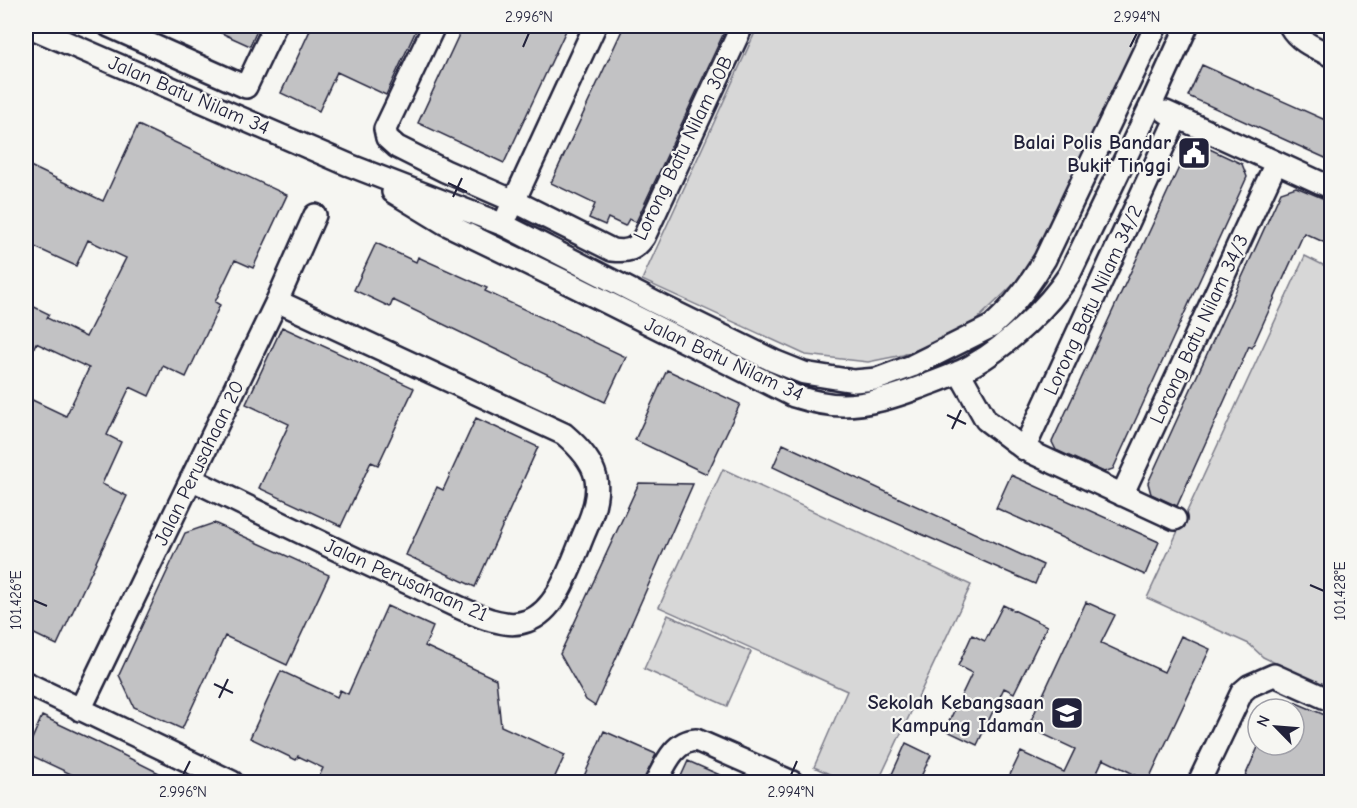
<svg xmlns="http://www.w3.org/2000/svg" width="1357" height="808" font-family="'Comic Neue',sans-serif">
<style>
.green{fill:#d7d7d7;stroke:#7c7c89;stroke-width:1.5}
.building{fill:#c2c2c4;stroke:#22223b;stroke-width:1.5}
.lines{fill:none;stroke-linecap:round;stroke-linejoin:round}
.minor-casing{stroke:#22223b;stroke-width:26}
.minor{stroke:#f6f6f2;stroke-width:21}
.ticks{fill:none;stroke:#22223b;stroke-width:2}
.labels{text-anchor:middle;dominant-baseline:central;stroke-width:4.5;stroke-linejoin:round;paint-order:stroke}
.street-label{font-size:20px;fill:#22223b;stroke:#f6f6f2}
.poi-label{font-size:20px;font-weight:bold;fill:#22223b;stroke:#f6f6f2;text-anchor:end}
.neatline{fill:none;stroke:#22223b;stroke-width:2}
.ticks-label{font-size:15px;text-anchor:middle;fill:#22223b}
</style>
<rect width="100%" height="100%" fill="#f6f6f2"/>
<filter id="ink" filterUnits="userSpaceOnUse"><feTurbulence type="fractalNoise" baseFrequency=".0167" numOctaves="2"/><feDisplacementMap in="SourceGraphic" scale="12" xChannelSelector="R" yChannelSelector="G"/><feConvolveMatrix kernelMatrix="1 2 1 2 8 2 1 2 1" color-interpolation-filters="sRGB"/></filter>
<g filter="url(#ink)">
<!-- green -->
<path class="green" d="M758 26H1147L1036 263 965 331 903 355 868 362 806 355 642 280Z
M1305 256 1331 269V690L1263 657 1249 644 1147 598Z
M723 469 971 585 878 782H847L814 767 847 691 659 607Z
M668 615 751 652 727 706 644 669Z"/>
<!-- building -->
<path class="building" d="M206 26H259L250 46Z
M312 26H418L386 95 337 72 319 111 281 93Z
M463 26H568L504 163 418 123Z
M624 26H727L636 222 629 219 625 226 608 218 605 225 589 218 595 204 551 183Z
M1202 65 1332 123V161L1188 96Z
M138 125 287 195 253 268 235 260 215 302 220 305 186 377 163 366 149 396 130 387 107 435 121 442 102 484 127 496 57 645 26 630V397L66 416 89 368 36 343 26 365V303L49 314 47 318 86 337 126 258 88 240 76 266 26 243V164L103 201Z
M1201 145 1242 164 1247 177 1113 469 1104 472 1056 450 1052 442 1187 150Z
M1296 187 1332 202V246L1304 233 1252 348 1249 346 1237 373 1177 506 1151 494 1148 483 1281 192Z
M376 243 416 262 418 257 487 288 485 291 626 357 605 402 393 300 390 307 354 290Z
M282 327 414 388 378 465 371 462 341 526 259 488 289 424 246 404Z
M667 370 740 404 707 474 635 440Z
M476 418 538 447 475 587 406 555 437 487 443 490Z
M783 444 1043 565 1035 584 830 494 773 467Z
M1011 475 1159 542 1145 575 996 508Z
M639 483 693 484 595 706 586 700 560 654Z
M214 523 329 575 287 665 225 636 182 729 134 707 119 675 185 533Z
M1086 602 1115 615 1101 643 1164 672 1181 636 1210 649 1148 781 1103 759 1092 783H1006L1021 752 1064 772 1075 749 1028 727Z
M1003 605 1047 626 1014 693 1004 688 977 745 945 730 972 673 958 666 972 635 985 641Z
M387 606 433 627 425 646 496 679 501 726 565 755 552 783H316L323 768 298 756 296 760 250 738 281 671 337 697 340 690 348 694Z
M1294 702 1332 718V783H1242L1259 745H1294Z
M42 716 95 741 179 783H90L26 753Z
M604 731 656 754 643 783H581Z
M906 743 931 755 918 783H888Z
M688 761 738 783H678Z"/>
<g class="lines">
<!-- minor casing -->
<g class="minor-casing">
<path id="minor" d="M28 26 349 165 504 225 654 302 774 361 804 373 854 381 877 379 912 366 992 326C1013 307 1031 283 1045 259L1156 26
M109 26 246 87 275 26
M434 26 385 129 387 138 397 147 445 171 514 201 612 250C628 252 635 250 644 237L742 26
M1290 26C1299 42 1316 48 1332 56
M1166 112 1332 188
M393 192 444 223 568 283 794 396C810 401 826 405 843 405 869 405 894 397 918 388 936 381 956 375 973 365 1007 346 1048 307 1069 275L1151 105 1187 26
M508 214 595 26
M959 372 986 420 1024 449 1175 519
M1024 449 1177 117
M191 479C263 514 335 550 408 583 433 594 466 613 491 620 503 623 514 626 527 621 559 611 573 558 586 529 605 486 600 465 564 434L277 301
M1122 495 1276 163
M26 683 232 782
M80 710 277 301 315 215
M656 782C665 765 674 741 696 740L792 782
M1199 782 1242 692 1249 686 1274 675 1332 701"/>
</g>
<!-- minor -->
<use href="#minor" class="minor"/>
</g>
</g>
<!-- ticks -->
<path class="ticks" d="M523 47 529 33M1130 47 1137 33M448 183 467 192M453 197 462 178M947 415 966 424M952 429 961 410M1310 585 1324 591M33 600 47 606M214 684 233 693M219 698 228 679M183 775 190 761M791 775 797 761"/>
<!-- icons -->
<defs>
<g id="civic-square" transform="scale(1.725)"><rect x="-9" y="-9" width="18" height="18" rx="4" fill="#22223b" stroke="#f6f6f2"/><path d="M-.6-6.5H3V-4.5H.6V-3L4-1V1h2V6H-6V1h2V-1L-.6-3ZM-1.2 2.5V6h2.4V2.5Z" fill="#fff"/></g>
<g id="school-square" transform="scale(1.725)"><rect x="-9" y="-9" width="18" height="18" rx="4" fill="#22223b" stroke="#f6f6f2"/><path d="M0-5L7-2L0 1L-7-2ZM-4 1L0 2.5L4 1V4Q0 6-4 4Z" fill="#fff"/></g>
</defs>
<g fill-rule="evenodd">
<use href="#civic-square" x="1194" y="153"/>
<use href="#school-square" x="1067" y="713"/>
</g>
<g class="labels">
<!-- street labels -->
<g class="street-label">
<text transform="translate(189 95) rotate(23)">Jalan Batu Nilam 34</text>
<text transform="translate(683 148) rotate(-64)">Lorong Batu Nilam 30B</text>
<text transform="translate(1093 300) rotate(-65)">Lorong Batu Nilam 34/2</text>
<text transform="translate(1199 329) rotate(-65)">Lorong Batu Nilam 34/3</text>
<text transform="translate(724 359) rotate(25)">Jalan Batu Nilam 34</text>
<text transform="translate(199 463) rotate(-64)">Jalan Perusahaan 20</text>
<text transform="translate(406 580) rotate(24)">Jalan Perusahaan 21</text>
</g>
<!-- poi labels -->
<g class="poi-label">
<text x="1171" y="142">Balai Polis Bandar<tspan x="1171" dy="23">Bukit Tinggi</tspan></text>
<text x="1044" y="702">Sekolah Kebangsaan<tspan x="1044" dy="23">Kampung Idaman</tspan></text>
</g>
</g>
<!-- margin -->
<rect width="1357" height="808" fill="none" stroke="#f6f6f2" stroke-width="66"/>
<!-- north arrow -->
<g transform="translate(1276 727) rotate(295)"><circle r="28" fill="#f6f6f2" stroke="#a1a1a9" stroke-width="1.5"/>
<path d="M0-4.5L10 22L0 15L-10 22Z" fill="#22223b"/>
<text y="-9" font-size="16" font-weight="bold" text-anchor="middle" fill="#22223b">N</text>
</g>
<rect x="33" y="33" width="1291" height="742" class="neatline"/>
<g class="ticks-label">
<text x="529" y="22">2.996°N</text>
<text x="1137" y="22">2.994°N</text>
<text transform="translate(1340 591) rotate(-90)" y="5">101.428°E</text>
<text transform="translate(16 600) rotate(-90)" y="5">101.426°E</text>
<text x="183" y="797">2.996°N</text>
<text x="791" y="797">2.994°N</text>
</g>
</svg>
